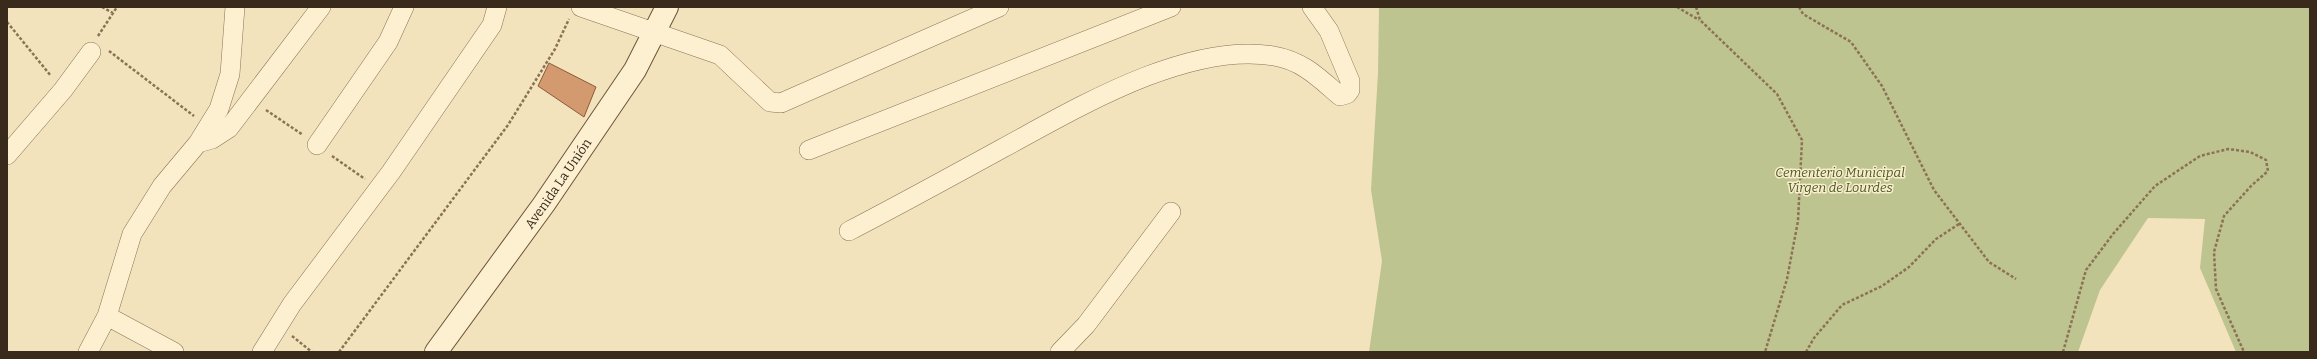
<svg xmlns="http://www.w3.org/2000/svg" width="2317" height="359" font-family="Bitter,serif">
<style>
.cemetery{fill:#bec490}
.building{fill:#d49a6f;stroke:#8d5a38}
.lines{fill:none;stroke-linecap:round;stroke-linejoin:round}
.minor-casing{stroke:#8b7254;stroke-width:20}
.secondary-casing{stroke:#6d5338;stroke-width:24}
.path{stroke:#8b7254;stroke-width:2.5;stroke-dasharray:3 2;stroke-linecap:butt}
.minor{stroke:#fcf0d1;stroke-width:19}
.secondary{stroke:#fcf0d1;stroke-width:22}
.labels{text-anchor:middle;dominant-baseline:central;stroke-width:3;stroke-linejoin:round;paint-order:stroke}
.park-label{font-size:13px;font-style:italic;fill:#49581f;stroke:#f9edcd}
.street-label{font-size:13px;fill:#392a1b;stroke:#f9edcd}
</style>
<rect width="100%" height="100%" fill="#f2e3bd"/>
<!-- cemetery -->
<path class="cemetery" d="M1379 7H2310V352H2236L2200 268 2205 219 2148 218 2100 290 2078 352H1369L1382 261 1371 190 1378 73Z"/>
<!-- building -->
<path class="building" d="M549 63 596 87 584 117 538 86Z"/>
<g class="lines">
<!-- minor casing -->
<g class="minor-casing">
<path id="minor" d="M581 7 720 55 770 102 781 103 999 7
M198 143 219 109 230 74 235 7
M317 145 388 42 404 7
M809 150 1171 7
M7 155 63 90 91 52
M849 231C901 204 952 176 1003 148 1077 108 1188 41 1274 56 1303 61 1319 78 1340 96L1347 94 1350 90V81L1329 31 1312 7
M107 316 174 352
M88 352 107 316 132 234 162 186 198 143 212 139 229 128 321 7
M262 352 292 304 391 172 492 25 497 7
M1060 352 1086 325 1171 212"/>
</g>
<!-- secondary casing -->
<g class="secondary-casing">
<g id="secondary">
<path id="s1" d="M436 352 544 204 635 70 667 7"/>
</g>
</g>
<!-- path -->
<path class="path" d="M102 7 113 13
M1677 7 1699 20
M1696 7 1700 20 1777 94 1802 140 1798 221 1787 279 1765 352
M1799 7 1803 14 1851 42 1882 86 1934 190 1989 262 2016 279
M7 22 51 76
M98 36 117 7
M109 51 194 116
M266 110 303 135
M332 156 365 179
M292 336 312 352
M339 352 508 125 555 49 569 19
M1806 352 1814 338 1842 305 1882 286 1909 267 1936 239 1959 224
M2063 352 2086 270 2113 234 2155 186 2200 156 2228 149 2250 152 2266 160 2268 171 2251 186 2224 216 2214 252 2216 289 2244 352"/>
<!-- minor -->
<use href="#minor" class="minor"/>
<!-- secondary -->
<use href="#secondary" class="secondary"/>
</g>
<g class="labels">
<!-- park labels -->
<g class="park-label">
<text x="1840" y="172">Cementerio Municipal<tspan x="1840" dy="15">Virgen de Lourdes</tspan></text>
</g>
<!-- street labels -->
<g class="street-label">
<text stroke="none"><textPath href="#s1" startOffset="208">Avenida La Unión</textPath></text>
</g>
</g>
<!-- border -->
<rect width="2317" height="359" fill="none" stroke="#392a1b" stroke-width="16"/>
</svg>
